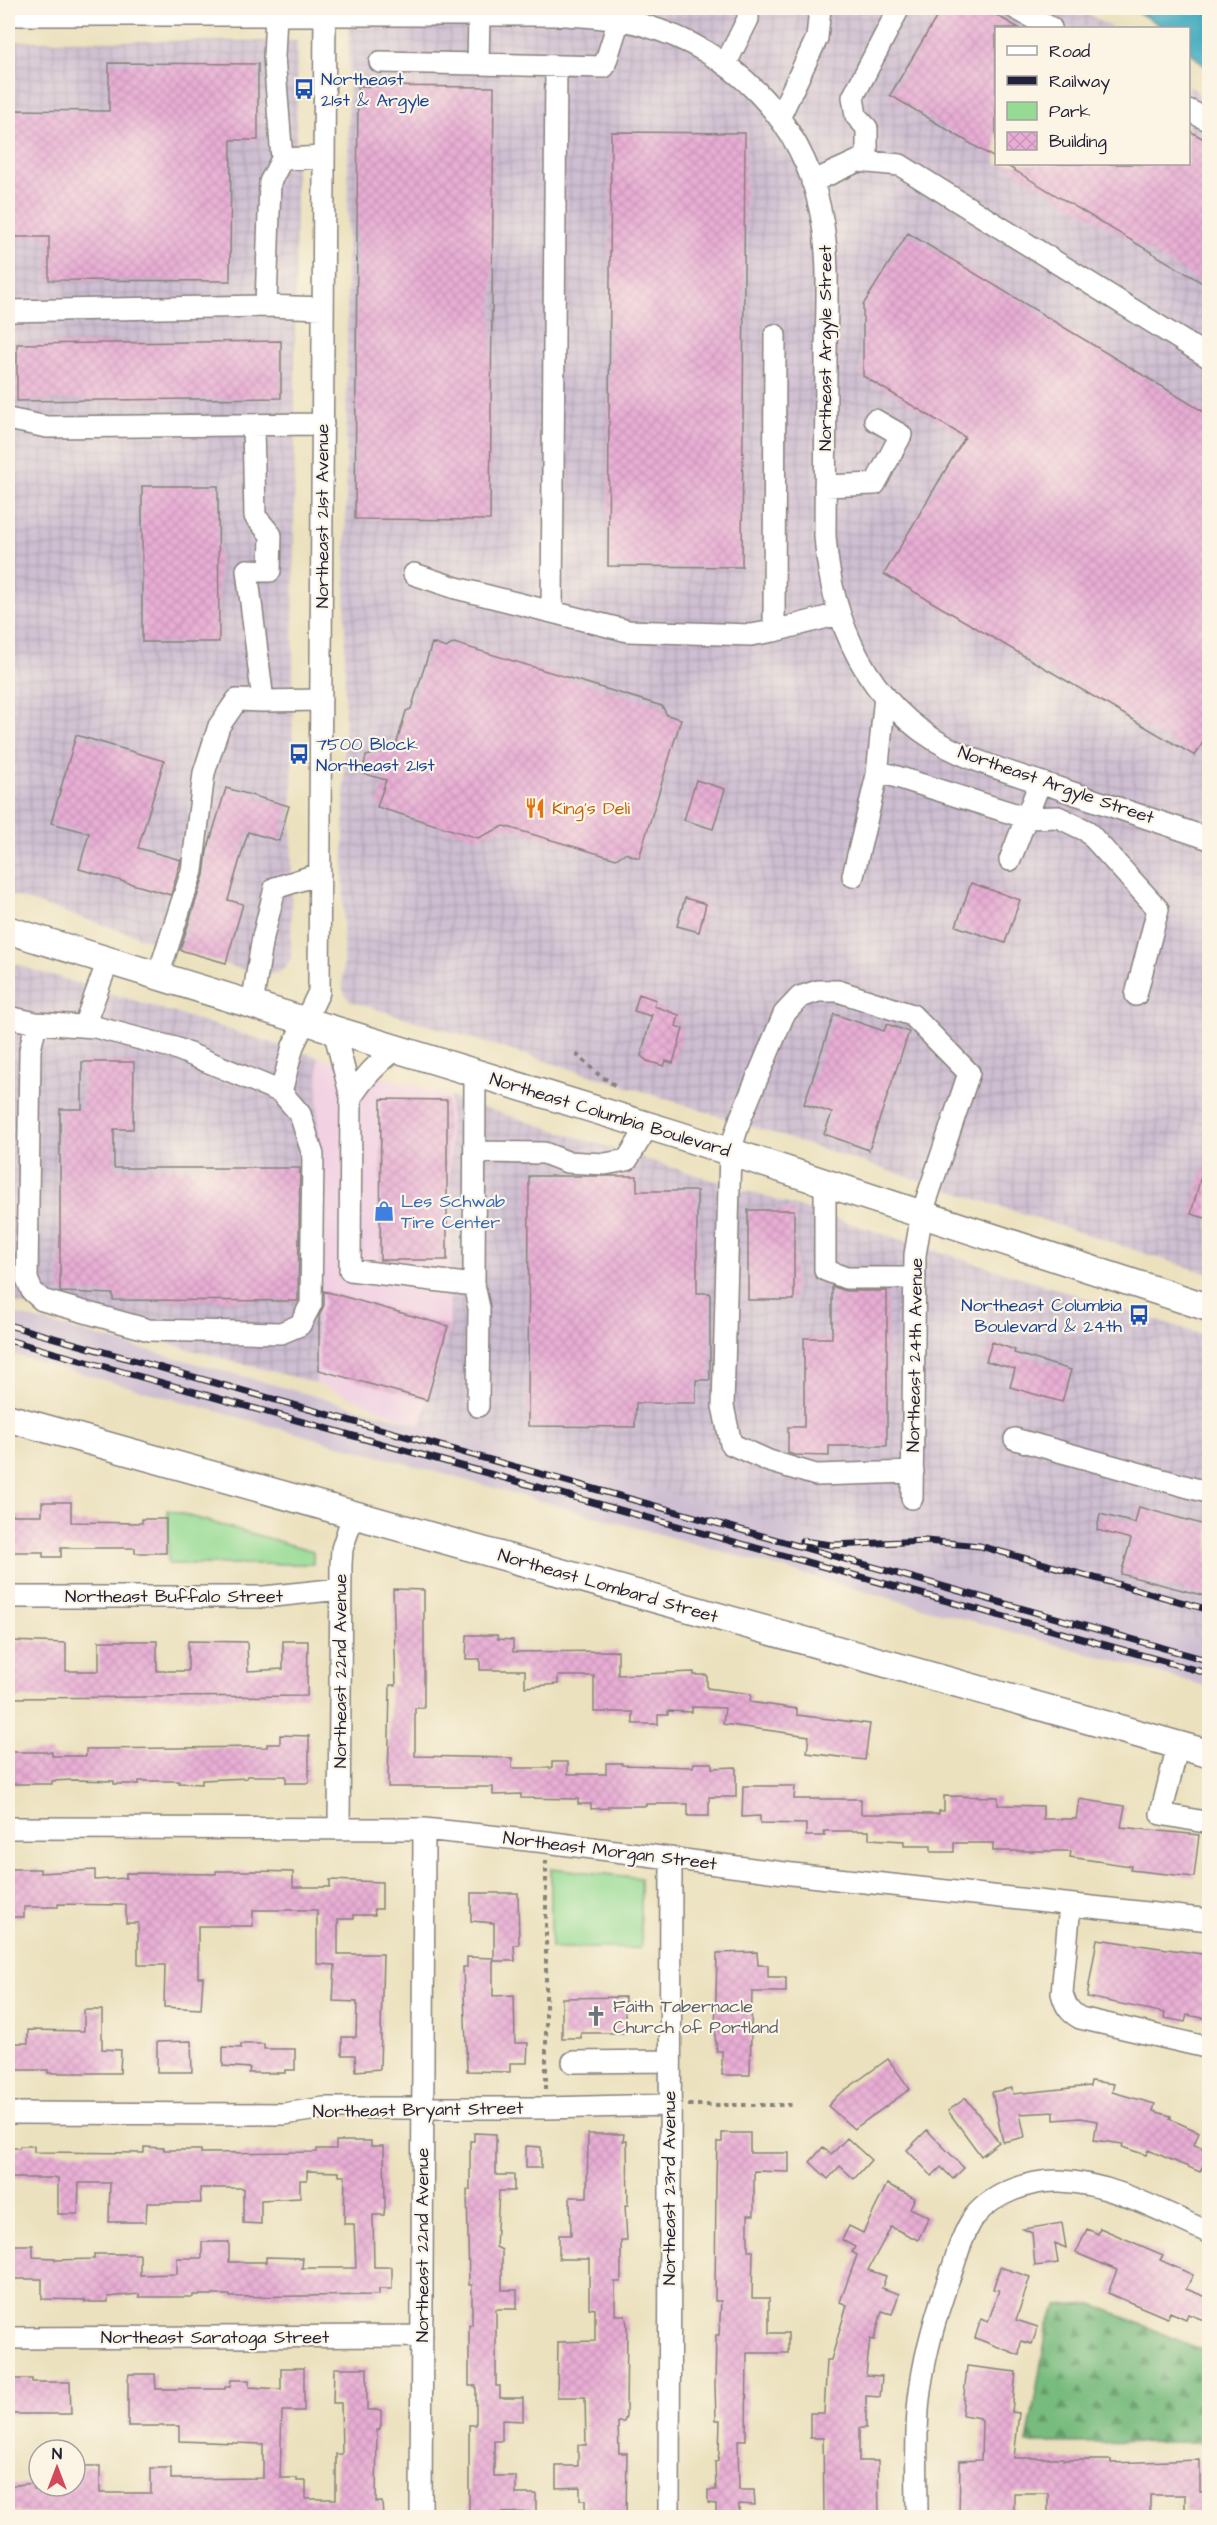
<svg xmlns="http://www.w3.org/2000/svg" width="1217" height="2525" font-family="'Architects Daughter',sans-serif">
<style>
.built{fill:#f1d0e3}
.industrial{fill:url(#industrial-grid)}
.railway{fill:#cebed1}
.green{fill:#96db94;stroke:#5c7e68;stroke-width:1.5}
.forest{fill:url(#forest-firs);stroke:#4d6e5c;stroke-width:1.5}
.water{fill:#3ea9be;stroke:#30667c;stroke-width:1.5}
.building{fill:url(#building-cross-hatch)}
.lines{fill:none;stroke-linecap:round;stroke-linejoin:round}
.minor-casing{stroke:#86827c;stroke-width:24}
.major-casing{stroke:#86827c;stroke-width:30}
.path{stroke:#86827c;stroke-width:4;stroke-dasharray:4.5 4.5;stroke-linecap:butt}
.minor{stroke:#fff;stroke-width:21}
.major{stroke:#fff;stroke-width:27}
.rail-casing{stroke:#22223b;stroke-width:7}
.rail{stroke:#fcf5e5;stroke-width:4.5;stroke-dasharray:14;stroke-linecap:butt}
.labels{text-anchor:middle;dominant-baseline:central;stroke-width:4.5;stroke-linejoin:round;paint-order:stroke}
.transit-label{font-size:18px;fill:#164399;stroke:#fcf5e5;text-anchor:start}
.street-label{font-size:18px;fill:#22223b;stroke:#fcf5e5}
.food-label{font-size:18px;fill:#c56008;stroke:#fcf5e5;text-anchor:start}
.shop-label{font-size:18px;fill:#366cbe;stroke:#fcf5e5;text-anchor:start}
.worship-label{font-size:18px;fill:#5b616d;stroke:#fcf5e5;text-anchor:start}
</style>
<defs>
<pattern id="industrial-grid" width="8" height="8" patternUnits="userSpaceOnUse" patternTransform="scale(1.5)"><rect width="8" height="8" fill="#cebed1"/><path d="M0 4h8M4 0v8" fill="none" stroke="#b1a3b4"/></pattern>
<pattern id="forest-firs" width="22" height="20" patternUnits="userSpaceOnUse" patternTransform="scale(1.5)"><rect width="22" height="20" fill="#78bb7e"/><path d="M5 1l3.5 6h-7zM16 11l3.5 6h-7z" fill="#629868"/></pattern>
<pattern id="building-cross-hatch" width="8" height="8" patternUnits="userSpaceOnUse" patternTransform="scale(1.5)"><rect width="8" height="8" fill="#e8add4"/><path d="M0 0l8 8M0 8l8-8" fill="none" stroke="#c795b7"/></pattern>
</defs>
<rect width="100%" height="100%" fill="#fcf5e5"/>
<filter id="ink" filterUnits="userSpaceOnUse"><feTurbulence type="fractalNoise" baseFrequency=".0167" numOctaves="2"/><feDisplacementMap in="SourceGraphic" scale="12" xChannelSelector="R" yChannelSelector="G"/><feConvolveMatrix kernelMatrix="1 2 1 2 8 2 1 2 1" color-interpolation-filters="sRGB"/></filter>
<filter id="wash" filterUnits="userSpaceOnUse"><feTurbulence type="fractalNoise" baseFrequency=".008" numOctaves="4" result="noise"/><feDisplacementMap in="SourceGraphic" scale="24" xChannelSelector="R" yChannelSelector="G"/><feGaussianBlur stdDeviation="1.35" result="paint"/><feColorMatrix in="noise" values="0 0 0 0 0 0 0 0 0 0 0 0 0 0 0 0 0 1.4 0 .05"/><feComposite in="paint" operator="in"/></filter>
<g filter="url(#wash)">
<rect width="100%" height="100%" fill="#ebe1be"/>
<!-- built -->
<path class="built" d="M318 1057 450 1097V1325L420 1426 316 1383Z"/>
<!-- industrial -->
<path class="industrial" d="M349 8H1078L1112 28H996V164H1188L1189 84 1209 104V1274L620 1084 357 1003 350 1001 345 994 343 989Z
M8 41H297L291 959 285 968 277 973 258 975 8 894Z
M8 962 318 1057 316 1383 8 1301Z
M450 1097 1209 1337V1641L420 1426 450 1325Z"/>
<!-- railway -->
<path class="railway" d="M8 1312 1209 1641V1687L8 1353Z"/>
<!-- green -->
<path class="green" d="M168 1510 313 1551V1564H168Z
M551 1868 641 1878V1948H551Z"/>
<!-- forest -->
<path class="forest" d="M1093 2304 1209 2353V2442L1027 2443 1048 2324 1057 2306Z"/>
<!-- water -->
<path class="water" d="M1130 8H1209V70L1189 51 1188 28H1165Z"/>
<g id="blocks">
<!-- building -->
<path class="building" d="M942 8H984L1019 28H996V159L890 95Z
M109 63 258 64V140H231L230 281 49 280V237H8V110L109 111Z
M358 86 494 87 490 520 355 519Z
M1188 130 1209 142V287L1004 164H1188Z
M611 132 745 133 742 567 608 566Z
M908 233 1209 415V732L1195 756 884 574 965 437 863 376V305Z
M281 341V398L17 401V344Z
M142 486H218L219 642H142Z
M432 643 446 648 454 643 662 706 667 715 681 719 639 858 625 853 616 859 504 826 478 838 377 807 386 780 362 773 366 756 395 749 406 711 411 709Z
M76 735 164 761 138 848 181 860 171 895 79 869 89 833 51 823Z
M696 780 725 789 713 829 684 820Z
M226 788 289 806 279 841 248 832 228 900 243 904 226 963 180 950 204 875 207 851Z
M971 883 1020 900 1005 943 956 926Z
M685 898 706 904 699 932 677 926Z
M639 994 656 1000 654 1006 679 1015 676 1026 683 1029 673 1063 666 1061 664 1066 647 1061 641 1056 652 1014 651 1016 634 1011Z
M834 1014 884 1031 887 1024 909 1032 869 1150 824 1134 832 1113 804 1104Z
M82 1062H134L133 1129H114V1168H300L298 1301 113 1300V1294L60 1292V1109H82Z
M381 1099 447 1100V1260H380Z
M1204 1165 1209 1166V1219L1191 1214Z
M529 1176H637V1191H697V1293H710V1380H696V1403H636L635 1427 528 1426Z
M748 1210H794V1300H748Z
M832 1286 846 1291H887V1446H829V1456L794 1455 788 1453V1427H804V1338H832Z
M324 1291 448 1326 427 1400 319 1370V1316L324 1305Z
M992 1342 1015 1350 1014 1353 1071 1370 1062 1402 1010 1387 1015 1369 986 1361Z
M42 1502H71V1522L142 1523V1519H166V1553H135V1548H61V1557H43V1552H8V1515H42Z
M1139 1507 1209 1526V1597L1121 1574 1131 1539 1097 1530 1100 1514 1135 1523Z
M393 1589 424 1590V1708H415V1756L512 1758V1768H552V1762H568V1774H606V1763H622V1765L693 1767 694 1763H712V1768L736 1767V1797H709V1816H688V1804H646V1806H608V1808L591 1809V1804H578V1799L521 1798V1794L493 1795V1787H388L390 1685H396Z
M467 1635H497L498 1639 513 1640V1652L618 1651V1675L694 1672V1675H707V1688L751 1694 750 1702 797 1709V1715L870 1724 865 1760 807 1753 809 1736 723 1724 725 1708 692 1707V1712L668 1711V1715H658V1724H633V1712H594V1676H558V1684L525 1687V1670H480V1659H466Z
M9 1641 66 1643V1671H99V1641H157V1671H188V1641L247 1642 248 1671 283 1669V1641H308L307 1696 8 1698Z
M280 1735 309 1736V1783H286V1776H247V1778L202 1780V1784L179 1783V1781H139V1784H114V1781L74 1780 52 1781V1784H8V1752H52V1756H86V1749L267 1747V1744H280Z
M743 1786H795L794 1799H861V1814H939V1811H944V1796L998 1797V1805L1043 1806V1819H1076L1079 1799 1125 1806 1121 1827 1199 1835 1194 1877 1130 1870 1131 1866 1070 1857 1071 1851H993V1843H954V1852H931V1846H904V1841L869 1839V1831H824L825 1836H806V1824L760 1823V1816L742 1817Z
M8 1869H40V1873L95 1870V1880L126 1878V1873L216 1874V1871H254L293 1872V1887H330V1880L382 1882V1909H374L375 1915H354V1919H338V1954H383L380 2069 356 2071 355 2055H342V2037H356L357 2002 333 2001 335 1965 317 1964V1910H253V1926H198V1977H203L201 2009 164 2007 165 1965H138V1923H126V1905L58 1904V1907H24V1917H8Z
M471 1893H518L519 1945H514L515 1961H494V1923L471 1921Z
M1097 1939 1209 1955V2019L1187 2015 1185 2022 1164 2018 1165 2013 1087 1997Z
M757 1952 758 1965H768V1977H786V1992H752L750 2075H722V2051H717L715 2036 717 1953Z
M467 1957 493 1958V1996L514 1995 515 2043H528L527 2063H510V2072L467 2071 463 1967H467Z
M625 1997V2033H581V2038H562V1998Z
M84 2010H102V2049L121 2050 120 2073H48V2070H8V2043H28V2030L84 2031Z
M191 2041 192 2072H157V2042Z
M241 2044H264V2049H295V2070H285V2073H249L250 2068 223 2066V2047L241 2048Z
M888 2059 910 2089 854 2129 828 2106 837 2096Z
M1091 2081 1114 2084 1112 2092 1155 2104 1153 2111 1171 2116 1170 2119 1199 2132 1194 2145 1209 2150 1200 2172 1148 2150 1146 2155 1122 2147 1123 2144 1094 2140 1097 2121 1081 2118 1054 2120V2112L1020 2114 1025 2137 1003 2142 992 2092 1012 2088 1013 2094 1090 2086Z
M966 2098 999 2142 981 2156 948 2111Z
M927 2130 964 2168 953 2179 941 2167 932 2176 907 2150Z
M474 2133 496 2134V2175H514V2191H499L496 2247 502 2250V2290H517V2309H496V2386H500V2398H523V2421L502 2420V2441H494V2476H516V2494H536V2512L494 2513V2517H469V2425H476V2386H469V2325H472V2285H469L467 2190H470V2141H474Z
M722 2133H750V2153H789V2172L754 2171V2215H748V2251H753L752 2298H769V2333H788V2353H747L746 2440H738L739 2490H754L755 2505 739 2504V2517H716V2504L708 2503V2490H716L715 2462 718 2461 719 2452 720 2420H716L715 2385 716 2335H719L721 2301H715L716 2178 717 2142H722Z
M588 2134H624L623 2141H627L628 2205H625L627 2241H621V2282H615V2315H625L627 2324 626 2416 624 2422H618L619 2453H627L626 2517H585V2500H580V2487L556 2488V2466H578V2445H586L585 2397H557L558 2342 595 2341V2309L589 2308V2259H559V2235H571L570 2197H587Z
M847 2138 871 2160 854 2179 840 2166 828 2179 810 2162 823 2147 831 2155Z
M336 2141H371V2146H384L385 2205 384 2215H373L374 2267H392V2289H379V2295L230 2297V2295H193V2297H139V2294L108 2297V2302H85V2300L42 2299V2279H9L8 2245H33V2257L55 2258V2260L94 2259V2254H140V2275L177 2274V2258H202V2242H229V2262H266V2257L303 2258 302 2268H356L354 2224H344L345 2176H339V2172L307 2171V2180H300V2198L261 2200V2224L243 2223V2188H200L201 2203H147L146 2222H109L110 2183H79L78 2214H58V2178H8V2148H19L20 2146H34V2152L144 2153V2147L164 2148V2150H201V2153L317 2152V2149H336Z
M526 2146 541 2147V2168H526Z
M887 2184 915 2198 910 2208 929 2217 918 2240 891 2227 868 2270 886 2276 882 2288 899 2294 892 2314 882 2311 874 2340 870 2339 866 2375 882 2376 880 2397 866 2396V2428H859V2461H878L879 2515H824L823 2438H810V2413H824L827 2360H831L847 2305 840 2302 857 2255 852 2252 855 2247 842 2240 849 2226 863 2233Z
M1062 2223 1066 2248 1055 2243 1058 2263 1035 2266 1032 2233 1023 2229Z
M1100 2228 1163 2255 1160 2260 1193 2275 1186 2289 1209 2298V2322L1188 2314 1186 2319 1170 2312 1167 2318 1108 2293 1117 2270 1076 2253 1087 2229 1098 2234Z
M1000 2267 1030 2277 1016 2320 1038 2327 1032 2344 1021 2341 1019 2355 975 2338 981 2319 988 2322 999 2290 993 2289Z
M967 2366 1016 2372 1012 2412 1019 2413 1014 2458H1063V2460H1111V2463L1200 2460V2492H1206V2513H1185V2495H1150V2513L1048 2514V2493H1014V2513H993L994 2517H959L960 2461 981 2460 982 2421 980 2418 962 2415Z
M281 2368H304V2411H282L280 2478H297V2481H306V2499H336V2454H342L341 2403H333L334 2368H367V2410H381V2425L379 2430H377L376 2502H382L383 2517 254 2515V2517L48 2516V2513L8 2512V2486L34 2483V2489L68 2488V2486H75V2474H82V2466H100V2493H151V2468H171V2479L263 2478V2444L179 2441V2426H128V2380L129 2374H155L156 2389H225V2387H230L231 2380H249V2387L281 2389Z
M8 2379H32V2382H70L71 2414H8Z"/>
</g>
</g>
<g filter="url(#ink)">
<use href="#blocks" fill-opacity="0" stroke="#86827c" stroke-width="1.5"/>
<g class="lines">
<!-- minor casing -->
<g class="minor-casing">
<path id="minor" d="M1015 8 1051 28
M8 15H567C592 17 619 18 643 25 731 50 801 118 820 209 831 258 826 309 826 359 826 418 825 477 825 536 831 622 868 705 947 747 982 765 1021 776 1058 788 1109 805 1159 822 1210 839
M276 15 274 57 282 159
M380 62 478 64 479 15
M726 63 748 19V8
M478 64 604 67 619 20
M556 66 552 612 628 631 751 635 774 631 775 335
M1188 110 1210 121
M779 118 817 38 820 8
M867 162V128L856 116 853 97 899 8
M812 182 858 161 900 165 1210 358
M323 308 266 306 270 182 282 159 324 157
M8 311 266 306
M8 419 47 427 323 424
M825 486 875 484 901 435 875 420
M414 574 456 588 552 612
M774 631 839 614
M263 701 321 700
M878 771 1027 818 1058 817 1087 831 1158 909 1136 995
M1010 860 1040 782
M853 876 877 775 885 696
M158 976 192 871 204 773 219 726 237 700 263 701 247 570 270 571 271 535 255 516 253 425
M252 1005 263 937 275 888 319 874
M8 1017 36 1023 95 1027 175 1048 281 1092 293 1046 319 992 325 8
M36 1023 30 1050 27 1279 32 1291 42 1300 149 1330 281 1333 300 1325 311 1304 313 1155 300 1114 281 1092
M84 1026 108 961
M334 1030 351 1097 350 1270 474 1285 475 1073
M351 1097C364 1077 377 1063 396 1049
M475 1152 544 1153 567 1162 605 1164 627 1160 648 1126
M825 1182V1270L846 1278H915
M474 1285 479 1308 478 1406
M1015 1439 1210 1493
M912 1498 915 1255 922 1213 969 1073 912 1015 838 991H818L800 997 784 1014 741 1117 730 1151 723 1406 731 1444 769 1461 816 1475 913 1472
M8 1597H264L340 1589
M1178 1745 1161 1814 1210 1823
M8 1828 424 1829 546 1842 792 1874 1210 1920
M339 1829 341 1564 342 1549 353 1515
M1070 1905 1062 1993C1065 2005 1069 2012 1080 2018L1210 2048
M573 2062 669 2061
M8 2113 284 2114 324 2108H546L669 2105
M8 2338 422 2336
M421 2518 424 1829
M669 2518 671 1858
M917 2518C917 2478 915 2438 919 2399 924 2354 937 2310 953 2267 958 2251 964 2231 974 2217 993 2193 1031 2180 1060 2181 1113 2183 1162 2212 1210 2233"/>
</g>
<!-- major casing -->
<g class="major-casing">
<path id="major" d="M8 930 675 1134 1210 1308
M8 1418 1210 1754"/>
</g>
<!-- path -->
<path class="path" d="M576 1054 598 1074 616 1086
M546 1860V2089
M688 2105H792"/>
<!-- minor -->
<use href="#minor" class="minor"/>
<!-- major -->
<use href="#major" class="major"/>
<!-- rail casing -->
<g class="rail-casing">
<path id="rail" d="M8 1325 1210 1661
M8 1340 1210 1674
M802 1541 832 1545 926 1541 980 1546 1210 1610"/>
</g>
<!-- rail -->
<use href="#rail" class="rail"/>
</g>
</g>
<!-- icons -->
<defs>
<g id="bus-bare" transform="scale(1.62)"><path d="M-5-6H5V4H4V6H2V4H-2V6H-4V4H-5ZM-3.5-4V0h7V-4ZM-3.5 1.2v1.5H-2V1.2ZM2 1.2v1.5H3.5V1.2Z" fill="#1a4fb4" stroke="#fcf5e5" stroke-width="2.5" paint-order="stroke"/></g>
<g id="restaurant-bare" transform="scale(1.62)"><path d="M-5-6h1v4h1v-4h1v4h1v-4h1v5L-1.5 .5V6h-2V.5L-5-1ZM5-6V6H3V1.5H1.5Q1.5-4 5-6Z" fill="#e8710a" stroke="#fcf5e5" stroke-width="2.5" paint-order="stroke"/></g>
<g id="shop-bare" transform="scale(1.62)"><path d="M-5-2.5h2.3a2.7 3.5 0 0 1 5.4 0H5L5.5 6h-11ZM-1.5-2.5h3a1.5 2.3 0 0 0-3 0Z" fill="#3f7fe0" stroke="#fcf5e5" stroke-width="2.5" paint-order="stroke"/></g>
<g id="church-bare" transform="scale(1.62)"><path d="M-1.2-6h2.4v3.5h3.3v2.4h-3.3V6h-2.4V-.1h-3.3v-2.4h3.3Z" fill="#6b7280" stroke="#fcf5e5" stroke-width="2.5" paint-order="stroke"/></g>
</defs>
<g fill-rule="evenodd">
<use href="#bus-bare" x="304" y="89"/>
<use href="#bus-bare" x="299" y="754"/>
<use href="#restaurant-bare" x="535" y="808"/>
<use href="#shop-bare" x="384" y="1211"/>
<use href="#bus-bare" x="1139" y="1315"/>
<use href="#church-bare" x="596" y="2016"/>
</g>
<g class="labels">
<!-- transit labels -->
<g class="transit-label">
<text x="321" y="79">Northeast<tspan x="321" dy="21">21st &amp; Argyle</tspan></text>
<text x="316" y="744">7500 Block<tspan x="316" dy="21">Northeast 21st</tspan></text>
<text x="1122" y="1305" text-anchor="end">Northeast Columbia<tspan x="1122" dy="21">Boulevard &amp; 24th</tspan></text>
</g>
<!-- street labels -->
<g class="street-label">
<text transform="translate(825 348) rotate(-90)">Northeast Argyle Street</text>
<text transform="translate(322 516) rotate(-90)">Northeast 21st Avenue</text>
<text transform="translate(1056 785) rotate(19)">Northeast Argyle Street</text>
<text transform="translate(610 1115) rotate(17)">Northeast Columbia Boulevard</text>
<text transform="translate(915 1355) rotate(-89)">Northeast 24th Avenue</text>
<text transform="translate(608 1586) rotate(16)">Northeast Lombard Street</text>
<text x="174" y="1596">Northeast Buffalo Street</text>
<text transform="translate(340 1671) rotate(-90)">Northeast 22nd Avenue</text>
<text transform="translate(610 1851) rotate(7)">Northeast Morgan Street</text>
<text transform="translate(418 2110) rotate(-1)">Northeast Bryant Street</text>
<text transform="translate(669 2188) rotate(-90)">Northeast 23rd Avenue</text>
<text transform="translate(422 2245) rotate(-90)">Northeast 22nd Avenue</text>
<text x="215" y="2337">Northeast Saratoga Street</text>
</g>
<!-- food labels -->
<g class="food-label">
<text x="552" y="808">King's Deli</text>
</g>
<!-- shop labels -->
<g class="shop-label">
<text x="401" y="1201">Les Schwab<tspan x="401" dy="21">Tire Center</tspan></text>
</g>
<!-- worship labels -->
<g class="worship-label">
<text x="613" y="2006">Faith Tabernacle<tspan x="613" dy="21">Church of Portland</tspan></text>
</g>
</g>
<!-- margin -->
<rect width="1217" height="2525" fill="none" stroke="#fcf5e5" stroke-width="30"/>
<!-- legend -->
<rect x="995" y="27" width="195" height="138" fill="#fcf5e5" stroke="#a5a1a1" stroke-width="1.5"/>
<rect x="1007" y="46" width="30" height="9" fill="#ffffff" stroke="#a5a1a1" stroke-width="1.5"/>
<text x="1049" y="57" font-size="18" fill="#22223b">Road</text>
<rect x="1007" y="76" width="30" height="9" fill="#22223b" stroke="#a5a1a1" stroke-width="1.5"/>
<text x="1049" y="87" font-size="18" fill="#22223b">Railway</text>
<rect x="1007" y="102" width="30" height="18" fill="#96db94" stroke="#a5a1a1" stroke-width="1.5"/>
<text x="1049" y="117" font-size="18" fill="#22223b">Park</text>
<rect x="1007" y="132" width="30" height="18" fill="url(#building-cross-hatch)" stroke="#a5a1a1" stroke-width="1.5"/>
<text x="1049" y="147" font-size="18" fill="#22223b">Building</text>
<!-- north arrow -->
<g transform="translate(57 2468)"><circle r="28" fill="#fcf5e5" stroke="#a5a1a1" stroke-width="1.5"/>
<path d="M0-4.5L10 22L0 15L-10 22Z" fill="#d1495b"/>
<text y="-9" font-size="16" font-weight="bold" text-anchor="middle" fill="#22223b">N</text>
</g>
</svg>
